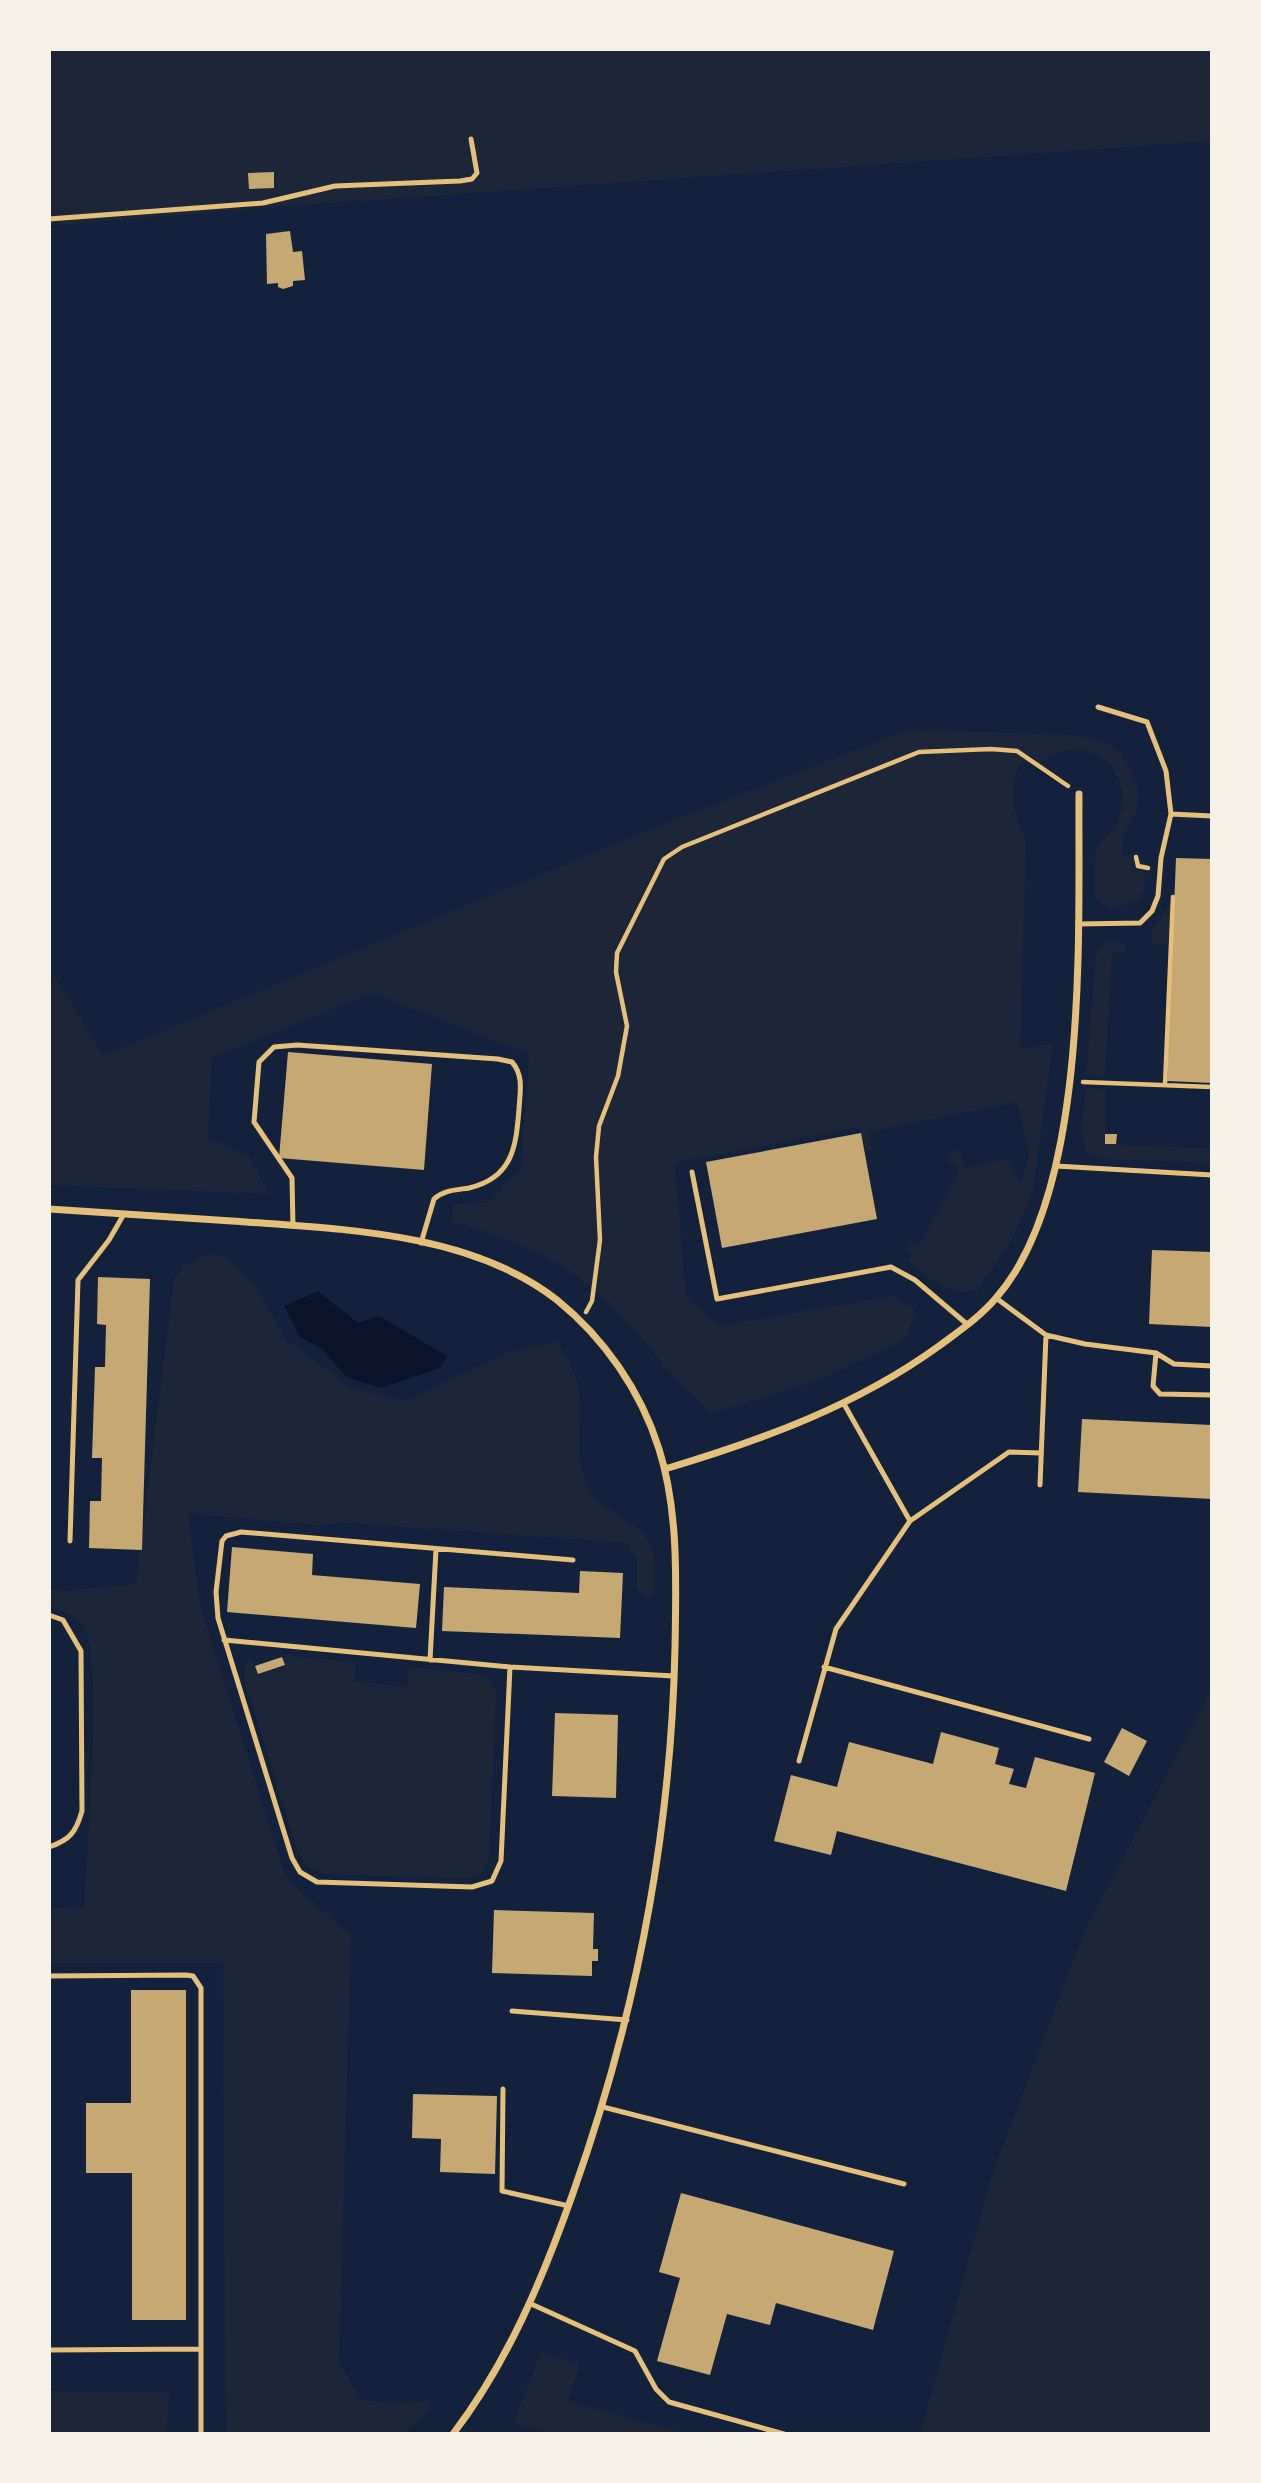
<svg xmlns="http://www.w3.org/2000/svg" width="1261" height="2483" font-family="Ubuntu,sans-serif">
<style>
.green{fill:#1d2539}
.water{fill:#0b132b}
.building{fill:#c6a872}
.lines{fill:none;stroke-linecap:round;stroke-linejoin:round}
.path{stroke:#e5c07b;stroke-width:4.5}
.service{stroke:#e5c07b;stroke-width:5}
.minor{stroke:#e5c07b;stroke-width:7}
</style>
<rect width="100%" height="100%" fill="#14213d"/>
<!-- green -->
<path class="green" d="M49 49H1212V141L288 206 49 226Z
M908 730 1079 735 1111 745 1128 764 1139 790 1136 812 1123 836 1122 856 1132 857 1137 869 1145 871C1145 909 1138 897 1113 910L1095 898C1095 883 1093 864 1097 849 1099 840 1109 836 1114 828 1131 802 1122 762 1089 752 1070 746 1054 751 1039 764L1030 755 1018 768 1014 781 1013 806 1026 843 1020 1048 1053 1044 1033 1190 1014 1236 977 1291C947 1296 930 1278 908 1261L912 1255 907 1249 909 1241 919 1246 960 1169 947 1161 951 1153 960 1149 965 1168 1007 1158 1021 1184 1029 1154 1017 1102 869 1132 872 1151 865 1152 859 1127 675 1163 686 1298 719 1326 893 1296 915 1309 908 1335 900 1341 820 1380 714 1413 708 1411C672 1378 643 1337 609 1303 567 1261 508 1237 452 1222L453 1204 489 1203 521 1169 529 1054 372 993 212 1058 208 1138 249 1156 269 1194 49 1185V980L54 975 103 1056 658 826Z
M1171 903 1168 944H1151L1152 930Z
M1116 940 1124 944 1125 952H1112L1105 1077 1086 1075 1096 954 1106 942Z
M1086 1088 1105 1089V1144L1212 1149V1163L1101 1159 1086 1152 1081 1132Z
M206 1255 226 1256 255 1285 286 1340 350 1387 406 1401 509 1352 557 1342C566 1358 577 1372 579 1391 584 1423 572 1457 588 1487 603 1515 642 1518 652 1550 656 1562 654 1580 655 1593L647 1597 637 1590V1558L627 1543 348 1523 315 1525 188 1513 200 1605 286 1878 351 1936 339 2363 361 2400 396 2403 430 2401V2411L402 2434H228L225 2391 223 1963H49V1908L84 1907C86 1859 104 1660 84 1628 76 1615 63 1610 49 1606V1589L65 1591 136 1584 174 1279 184 1267Z
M283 1655 356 1662 354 1681 407 1687 409 1667 478 1674 490 1679 496 1693 489 1859 483 1872 469 1879 323 1874 307 1866 298 1852 244 1678 246 1664 251 1657 258 1676 286 1666Z
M1212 1689V2434H920L992 2175 1085 1930Z
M541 2352 580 2364 568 2401 688 2434H556L513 2424Z
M49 2391H170L166 2434H49Z"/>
<!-- water -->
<path class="water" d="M318 1291 358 1323 379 1316 447 1356 440 1368 381 1388 346 1377 322 1349 300 1337 284 1306Z"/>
<!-- building -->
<path class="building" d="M274 172V188L249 189 248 173Z
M290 231 293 252 302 251 305 280 293 281V286L283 289 278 287V283L267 284 266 234Z
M1176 858 1212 859V1083L1167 1081Z
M288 1052 432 1064 424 1170 279 1158Z
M861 1133 877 1219 722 1248 706 1162Z
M1105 1134H1117L1116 1144H1105Z
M1152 1250 1212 1252V1327L1149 1324Z
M98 1277 150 1279 142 1550 89 1548 90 1501H101L102 1458H92L95 1367H105L106 1325 97 1324Z
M1082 1419 1212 1425V1499L1078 1492Z
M232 1547 313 1554 312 1575 420 1584 416 1628 227 1612Z
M580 1571 623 1573 620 1638 442 1631 444 1587 579 1593Z
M282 1657 285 1665 258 1674 255 1666Z
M555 1713 618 1715 616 1798 552 1796Z
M1122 1728 1147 1741 1129 1776 1104 1762Z
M941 1732 999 1748 995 1764 1014 1769 1009 1784 1026 1788 1035 1757 1095 1773 1066 1891 837 1831 831 1855 774 1841 791 1775 837 1787 849 1742 933 1764Z
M494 1910 594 1913 593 1949H598V1961H592V1976L492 1973Z
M131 1990H186V2320H132V2173H86V2103H131Z
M413 2094 497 2096 495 2174 440 2172 441 2139 412 2138Z
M681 2193 894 2251 873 2330 776 2303 770 2325 727 2314 710 2375 657 2361 680 2278 659 2272Z"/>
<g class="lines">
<!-- path -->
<path class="path" d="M1136 857 1138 866 1148 868
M1083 1082 1212 1087
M1165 1085 1173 897
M586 1312 592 1301 600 1240 596 1157 599 1126 618 1076 627 1026 616 972 617 953 664 859 682 847 919 752 991 749 1017 751 1068 786"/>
<!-- service -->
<path class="service" d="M49 219 263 203 335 186 460 181 472 179 477 173 471 139
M1171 814 1212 816
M1078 924 1140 923 1152 911 1158 896 1161 858 1171 814 1166 771 1147 722 1098 707
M1056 1166 1212 1175
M692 1172 717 1299 891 1267 915 1280 968 1325
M293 1226 292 1178 254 1122 259 1062 274 1047 297 1045 498 1059 512 1062C524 1076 520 1092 519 1109 516 1146 513 1178 469 1188 456 1190 444 1190 434 1199L421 1243
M996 1298 1046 1335 1085 1344 1156 1353 1174 1364 1212 1366
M1156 1353 1153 1386 1160 1394 1212 1395
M844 1404 910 1521
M1040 1485 1046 1335
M70 1541 78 1280 109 1240 124 1214
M49 1615 63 1620 81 1651 82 1811C76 1832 70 1840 49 1847
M224 1640 510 1667 674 1676
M430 1660 436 1549
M510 1667 501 1861 492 1881 472 1887 317 1882 300 1872 292 1858 218 1618 216 1592 222 1541 226 1536 241 1532 573 1560
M824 1667 1089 1739
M799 1761 836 1629 910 1521 1009 1452 1041 1453
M49 1976 186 1975 193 1976 201 1988V2434
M512 2011 627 2020
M503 2089 502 2191 569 2206
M603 2107 904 2184
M529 2303 635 2351 656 2389 669 2402 784 2434
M49 2350 201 2349"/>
<!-- minor -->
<path class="minor" d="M49 1209C110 1213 171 1217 232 1221 338 1229 469 1231 557 1300 604 1338 641 1391 659 1449 679 1512 676 1583 675 1648 671 1836 636 2016 573 2193 543 2278 508 2362 453 2434
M665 1469C762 1440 856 1406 939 1346 959 1331 980 1317 996 1298 1090 1191 1078 932 1079 794"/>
</g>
<!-- border -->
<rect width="1261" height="2483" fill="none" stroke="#f6f1e7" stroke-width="102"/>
</svg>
